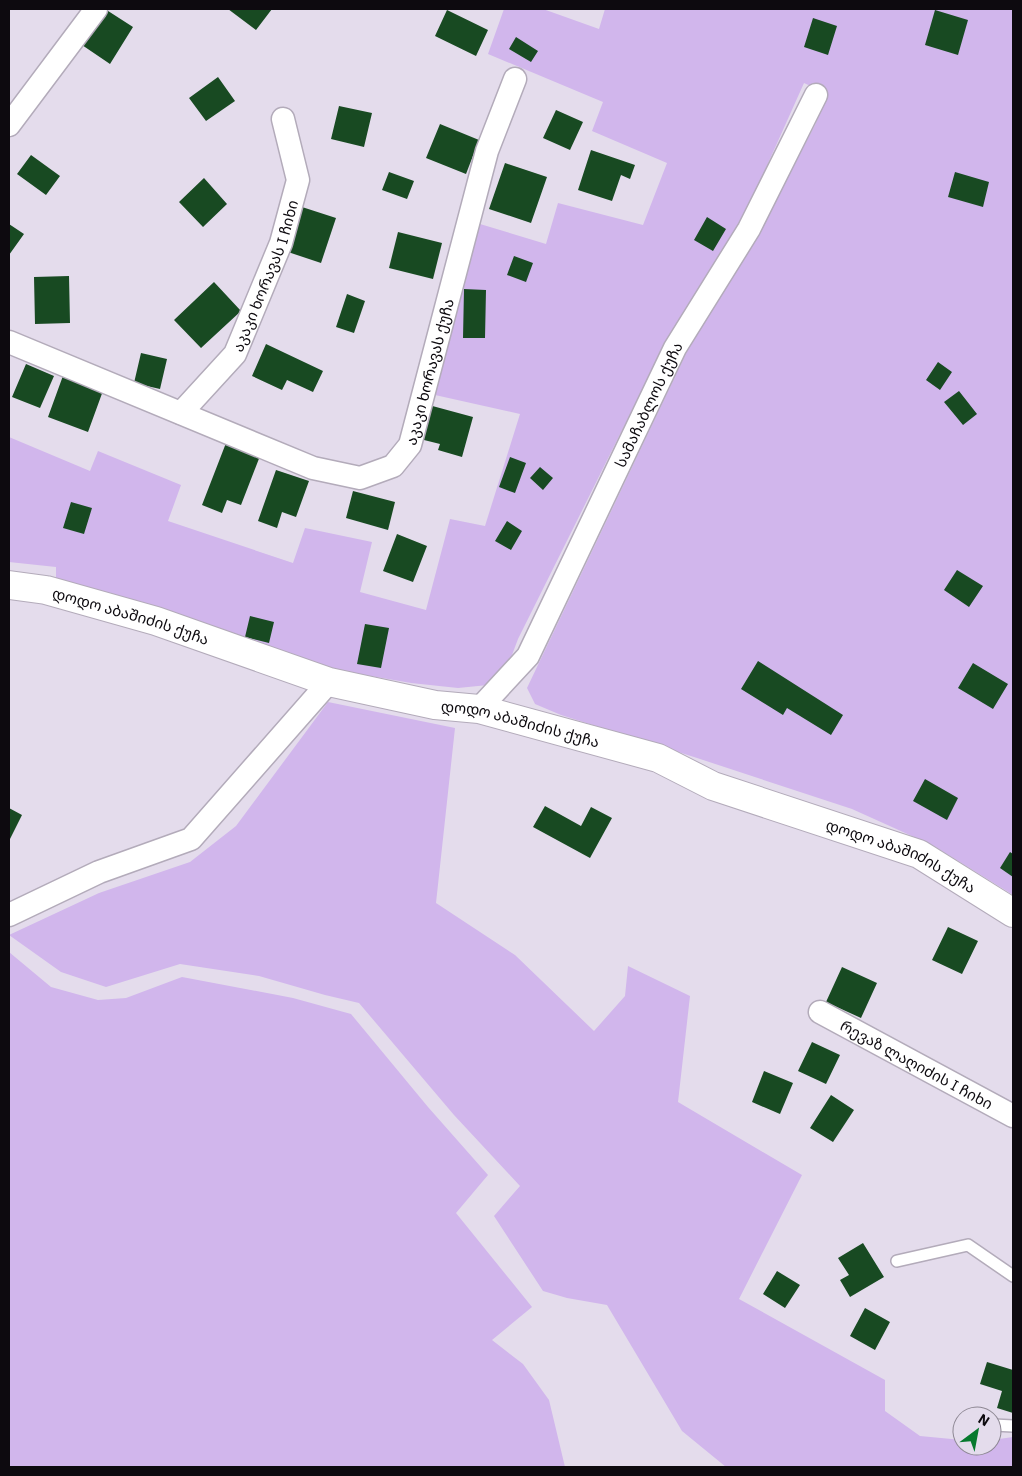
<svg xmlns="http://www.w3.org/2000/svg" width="1022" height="1476" font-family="'IBM Plex Sans','Noto Sans Georgian',sans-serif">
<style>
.green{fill:#d1b6ec}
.building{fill:#184a22}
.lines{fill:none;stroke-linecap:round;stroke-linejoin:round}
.lane-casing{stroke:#b3abba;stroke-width:14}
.street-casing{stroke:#b3abba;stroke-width:25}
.secondary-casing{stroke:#b3abba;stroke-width:30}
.lane{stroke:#fff;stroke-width:11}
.street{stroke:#fff;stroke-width:22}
.secondary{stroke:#fff;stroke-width:28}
.labels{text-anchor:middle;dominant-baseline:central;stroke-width:5;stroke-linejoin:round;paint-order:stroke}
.street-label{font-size:15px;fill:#0d0a0f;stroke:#e4dcec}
</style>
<rect width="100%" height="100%" fill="#e4dcec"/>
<!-- green -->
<path class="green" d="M504 9H543L599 29 605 9H1013V895L934 846 852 809 694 757 561 715 535 704 527 688 692 341 747 254 815 125 828 94 804 83 743 219 702 288 662 350 518 639 509 663 488 685 458 688 411 683 342 671 56 579V567L9 562V437L90 471 98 451 181 485 168 521 293 563 305 528 372 542 360 592 426 610 450 519 485 526 520 414 435 395 480 224 546 244 558 203 643 225 667 163 592 131 603 102 488 54Z
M328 702 455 728 436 903 515 955 594 1031 625 996 628 966 690 996 678 1102 802 1175 739 1299 885 1380V1411L920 1436 962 1440V1446H992V1440L1013 1437V1467H726L682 1431 607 1305 567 1298 543 1291 494 1216 520 1186 454 1115 359 1003 325 995 259 976 180 964 106 987 61 972 9 935 99 893 190 862 236 826Z
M9 952 51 987 98 1000 126 998 182 977 293 998 351 1014 428 1107 488 1175 456 1213 532 1307 492 1340 523 1364 549 1400 565 1467H9Z"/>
<!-- building -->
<path class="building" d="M105 9 133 27 110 64 82 45Z
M228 9H272L256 30Z
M447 10 488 30 476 56 435 36Z
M935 10 968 20 958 55 925 45Z
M813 18 837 26 828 55 804 47Z
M516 37 538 51 531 62 509 49Z
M218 77 235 101 206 121 189 98Z
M339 106 372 113 364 147 331 139Z
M556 110 583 122 570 150 543 138Z
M440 124 479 140 466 174 426 158Z
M591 150 635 165 630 179 621 175 612 201 578 190Z
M31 155 60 176 46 195 17 174Z
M505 163 547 177 531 223 489 209Z
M389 172 414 181 407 199 382 190Z
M955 172 989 182 983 207 948 197Z
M204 178 227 204 203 227 179 202Z
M302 207 336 218 321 263 288 252Z
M707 217 726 229 713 251 694 240Z
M9 224 24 234 9 255Z
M398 232 442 243 433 279 389 268Z
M514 256 533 263 526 282 507 275Z
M69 276 70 323 35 324 34 277Z
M214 282 241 311 201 348 174 320Z
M464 289 486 290 485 338H463Z
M347 294 365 301 354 333 336 327Z
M266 344 323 371 313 392 287 380 282 390 252 376Z
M141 353 167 359 160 389 134 383Z
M938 362 952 372 940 390 926 380Z
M26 364 54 376 40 408 12 397Z
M64 373 104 388 88 432 48 417Z
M959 391 977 414 963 425 944 402Z
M425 404 473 417 462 457 438 450 440 444 416 438Z
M226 443 260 456 241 505 227 500 222 513 202 505Z
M510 457 526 463 515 493 499 487Z
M540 467 553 478 543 490 530 478Z
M276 470 309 481 296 517 282 512 277 528 258 521Z
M353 491 395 502 388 530 346 518Z
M71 502 92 508 84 534 63 528Z
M507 521 522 531 511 550 495 541Z
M397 534 427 546 413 582 383 571Z
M957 570 983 586 969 607 944 590Z
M250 616 274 622 269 643 245 637Z
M365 624 389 628 381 668 357 664Z
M758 661 843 715 831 735 787 708 783 715 741 689Z
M973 663 1008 684 993 709 958 688Z
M925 779 958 798 947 820 913 801Z
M545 806 581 826 591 807 612 818 590 858 533 827Z
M9 808 22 815 9 841Z
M1010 852 1013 854V877L1000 868Z
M948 927 978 941 962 974 932 960Z
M842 967 877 983 861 1018 826 1002Z
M812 1042 840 1055 826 1084 798 1071Z
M764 1071 793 1083 780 1114 752 1102Z
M831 1095 854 1110 833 1142 810 1128Z
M863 1243 884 1277 850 1297 840 1280 849 1275 838 1258Z
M777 1271 800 1285 785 1308 763 1294Z
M865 1308 890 1322 875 1350 850 1336Z
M987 1362 1013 1370V1413L997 1408 1002 1391 980 1384Z"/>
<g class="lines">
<!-- lane casing -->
<g class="lane-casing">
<path id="lane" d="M897 1261 968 1245 1013 1276
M994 1425 1013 1426"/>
</g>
<!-- street casing -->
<g class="street-casing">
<g id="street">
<path d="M9 125 96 9"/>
<path id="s1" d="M9 342 313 468 360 478 393 466 410 445 487 151 515 79"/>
<path id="s2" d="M181 413 235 354 281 243 298 180 283 119"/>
<path id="s3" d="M479 709 528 656 675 348 749 229 816 95"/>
<path d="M9 915 99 872 191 839 329 682"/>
<path id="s4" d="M820 1012 1013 1116"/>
</g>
</g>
<!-- secondary casing -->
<g class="secondary-casing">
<g id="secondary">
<path id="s5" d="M9 585 46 590 156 621 329 682 435 705 479 709 658 758 713 786 919 854 1013 913"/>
</g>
</g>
<!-- lane -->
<use href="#lane" class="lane"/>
<!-- street -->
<use href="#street" class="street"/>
<!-- secondary -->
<use href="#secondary" class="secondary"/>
</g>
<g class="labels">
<!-- street labels -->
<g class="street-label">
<text stroke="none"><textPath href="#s2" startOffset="164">აკაკი ხორავას I ჩიხი</textPath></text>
<text stroke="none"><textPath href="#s1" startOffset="515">აკაკი ხორავას ქუჩა</textPath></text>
<text stroke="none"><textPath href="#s3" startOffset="351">სამაჩაბლოს ქუჩა</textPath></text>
<text stroke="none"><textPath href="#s5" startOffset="126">დოდო აბაშიძის ქუჩა</textPath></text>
<text stroke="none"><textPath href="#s5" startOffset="531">დოდო აბაშიძის ქუჩა</textPath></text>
<text stroke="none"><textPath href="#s5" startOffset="936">დოდო აბაშიძის ქუჩა</textPath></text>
<text stroke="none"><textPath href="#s4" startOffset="110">რევაზ ლაღიძის I ჩიხი</textPath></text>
</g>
</g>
<!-- border -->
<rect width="1022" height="1476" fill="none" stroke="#0d0a0f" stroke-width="20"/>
<!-- north arrow -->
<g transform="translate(977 1431) rotate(32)"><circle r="24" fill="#e4dcec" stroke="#8e8894"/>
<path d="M0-4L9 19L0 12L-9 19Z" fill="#07792e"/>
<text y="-8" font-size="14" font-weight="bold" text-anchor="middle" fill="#0d0a0f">N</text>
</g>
</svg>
